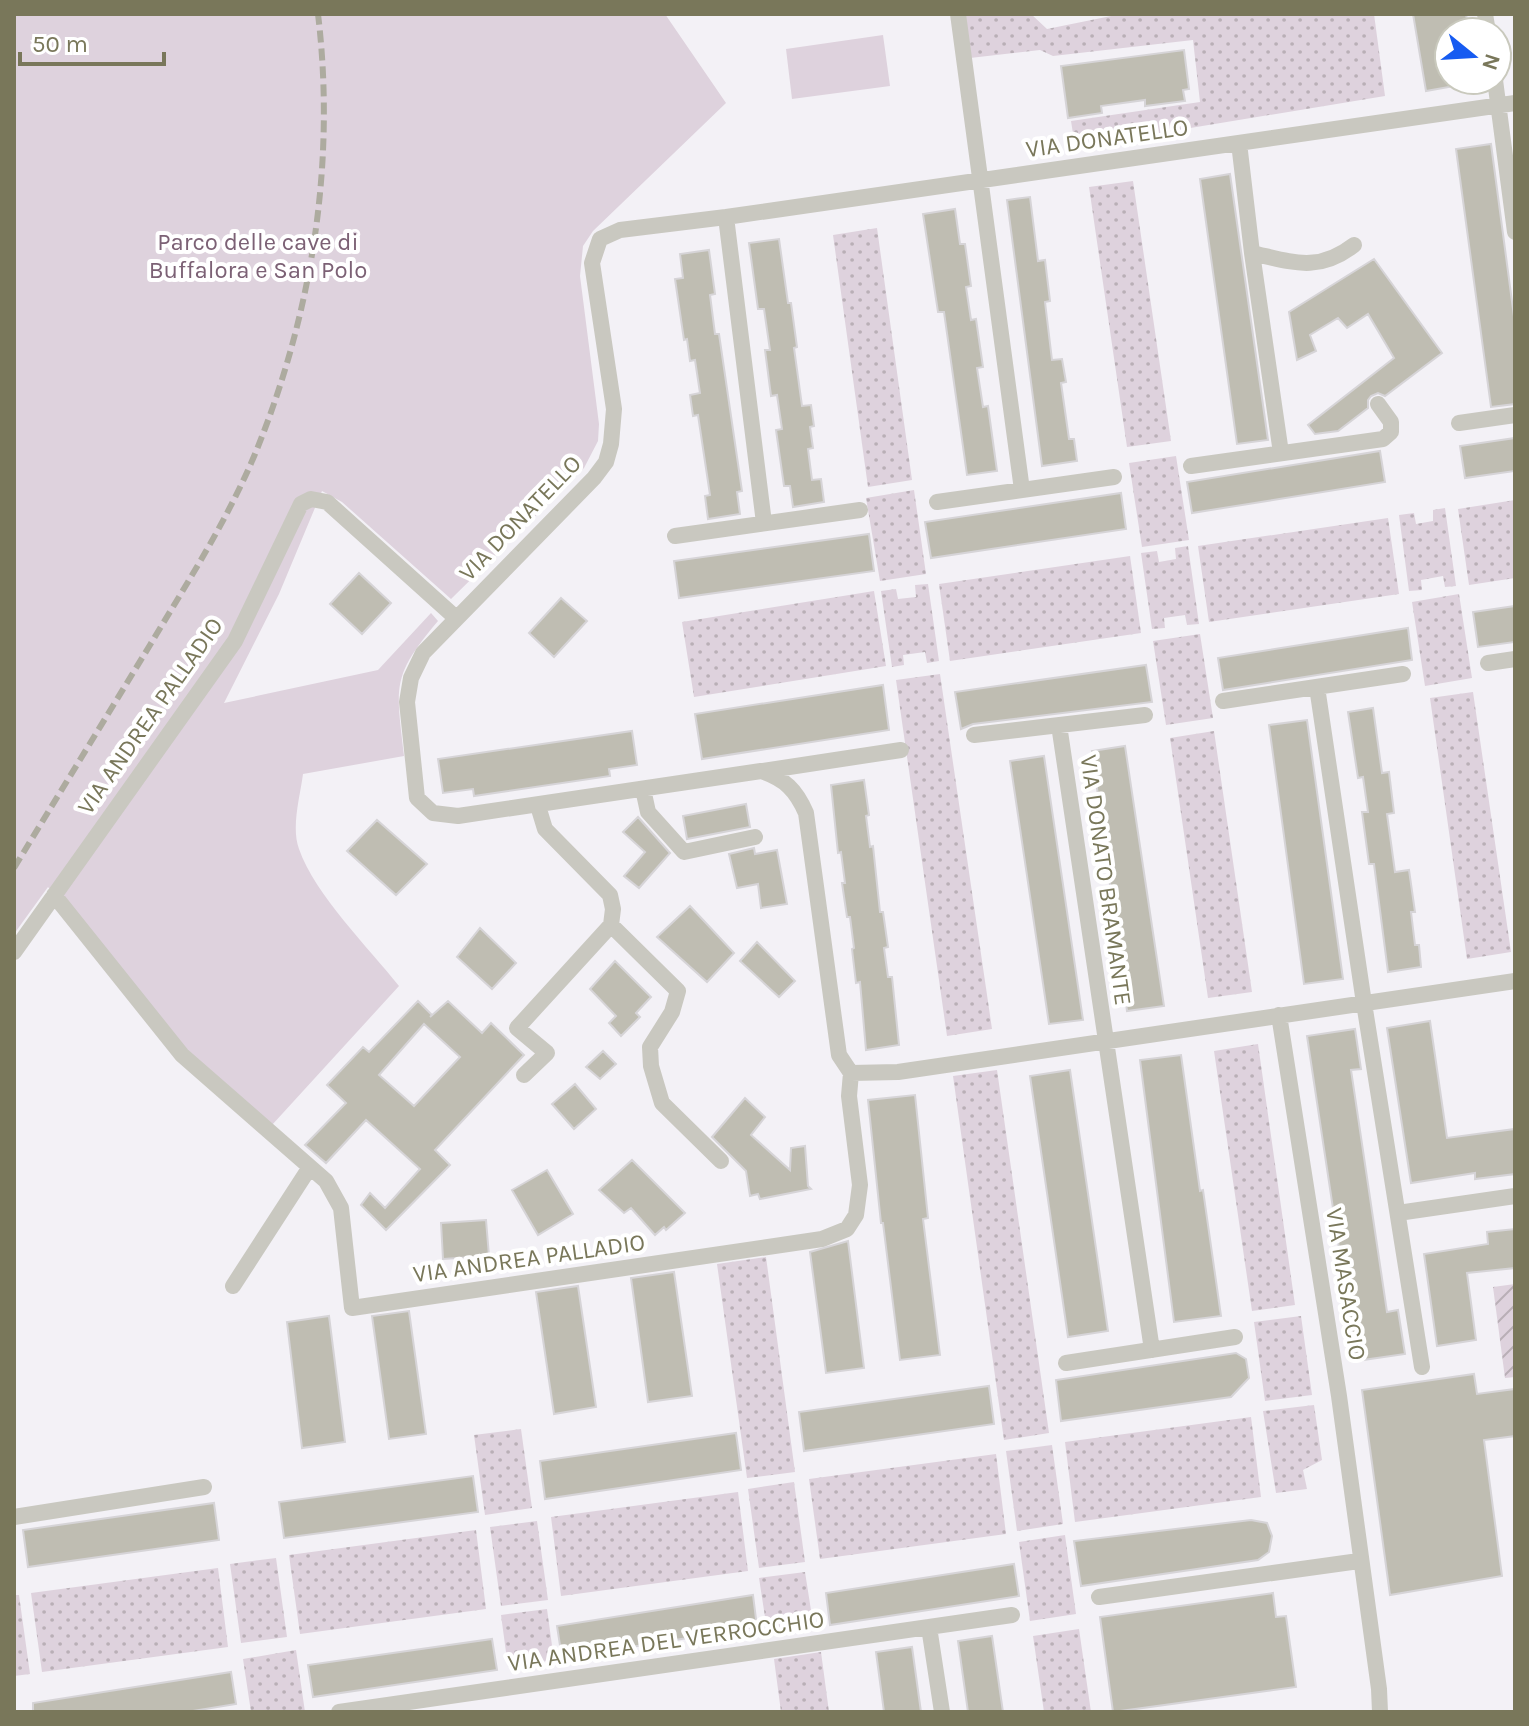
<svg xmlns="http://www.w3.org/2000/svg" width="1529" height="1726" font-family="Karla,sans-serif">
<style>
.grass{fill:url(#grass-dots)}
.park{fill:#ded2dd}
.garden{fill:url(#garden-furrows)}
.building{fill:#bfbdb2;stroke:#d6d4d7;stroke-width:2;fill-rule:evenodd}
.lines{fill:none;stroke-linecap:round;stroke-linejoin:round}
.minor{stroke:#c9c8c0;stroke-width:16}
.rail{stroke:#adab9f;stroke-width:6;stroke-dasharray:12 6;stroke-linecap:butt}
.labels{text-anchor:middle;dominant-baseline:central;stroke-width:8;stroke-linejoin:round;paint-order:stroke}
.street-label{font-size:24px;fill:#79775a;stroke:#fff}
.park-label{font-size:24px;fill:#7c6175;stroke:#fff}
</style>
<defs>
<pattern id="grass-dots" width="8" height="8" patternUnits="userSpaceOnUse" patternTransform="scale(2)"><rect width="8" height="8" fill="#ded2dd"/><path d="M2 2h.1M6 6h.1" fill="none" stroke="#b9afb6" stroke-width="1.8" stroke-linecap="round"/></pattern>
<pattern id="garden-furrows" width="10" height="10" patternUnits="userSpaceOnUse" patternTransform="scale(2)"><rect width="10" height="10" fill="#ded2dd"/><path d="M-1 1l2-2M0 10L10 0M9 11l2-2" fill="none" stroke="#b9afb6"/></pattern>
</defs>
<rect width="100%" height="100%" fill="#f3f1f6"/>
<!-- grass -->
<path class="grass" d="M964 14H1031L1047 29 1121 14H1374L1385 96 1154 134 1152 128 1074 140 1071 121 1200 102 1193 40 1053 56 1040 50 970 58Z
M1133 181 1171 441 1127 447 1089 187Z
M877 228 912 480 868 487 833 235Z
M1176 456 1189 540 1142 547 1129 463Z
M914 490 926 574 880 581 866 498Z
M1515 500V578L1469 585 1458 509Z
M1445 508 1456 586 1445 587 1443 576 1421 580 1422 590 1409 591 1399 515 1414 513 1416 524 1433 521V510Z
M1388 518 1399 594 1209 622 1198 546Z
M1188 546 1199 624 1187 625 1185 615 1164 618 1165 628 1152 629 1141 553 1157 551 1159 562 1176 559 1175 548Z
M1130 556 1141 633 950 661 939 584Z
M928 584 939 661 927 663 925 652 903 655 904 665 892 667 881 591 896 589 898 599 916 597 915 585Z
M874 591 886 666 694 697 682 622Z
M1459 594 1472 678 1425 686 1412 602Z
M1200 634 1213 718 1166 725 1153 641Z
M940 674 992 1029 947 1036 896 680Z
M1473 692 1511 952 1467 959 1430 698Z
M1214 731 1252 992 1208 998 1170 738Z
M1258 1044 1295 1305 1252 1311 1214 1051Z
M997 1070 1049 1433 1004 1440 953 1076Z
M766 1257 795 1472 747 1478 717 1264Z
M1301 1316 1312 1395 1265 1401 1254 1322Z
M1314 1405 1322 1460 1303 1470 1307 1489 1276 1493 1263 1411Z
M1251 1417 1261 1497 1075 1522 1065 1442Z
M521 1429 532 1508 485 1515 474 1435Z
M1052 1445 1063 1524 1017 1531 1006 1451Z
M996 1454 1006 1534 820 1559 809 1479Z
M794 1482 805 1562 759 1568 748 1489Z
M738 1492 748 1571 561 1596 551 1517Z
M537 1521 548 1600 501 1606 490 1527Z
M476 1530 486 1609 300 1634 289 1555Z
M1065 1535 1076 1614 1030 1621 1019 1542Z
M276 1558 287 1637 241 1643 230 1564Z
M218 1568 228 1647 42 1672 31 1593Z
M805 1572 813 1623 767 1630 759 1578Z
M14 1595H19L30 1674 14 1676Z
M547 1609 554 1660 508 1667 501 1615Z
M1079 1629 1091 1712H1044L1033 1636Z
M296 1650 305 1712H251L243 1659Z
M821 1652 829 1712H781L774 1659Z"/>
<!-- park -->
<path class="park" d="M14 14H665L726 103 593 231 583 246 580 276 599 424 598 441 584 468 451 599 342 502 322 491 279 594 224 703 378 670 431 613 438 621C391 677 396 685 404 756L303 774C300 797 291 827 299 849 315 895 369 948 399 986L272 1125 185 1052 48 887 14 934Z
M883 35 890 86 792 99 786 49Z"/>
<!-- garden -->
<path class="garden" d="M1515 1284V1377L1505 1378 1493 1287Z"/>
<!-- building -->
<path class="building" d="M1413 14H1466L1469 32H1449V87L1426 91Z
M1184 50 1189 89 1183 90 1185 101 1145 106V100L1101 106 1102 113 1068 118 1061 66Z
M1491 144 1515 324V404L1491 407 1456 149Z
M1230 174 1268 440 1237 444 1200 179Z
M1030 197 1038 261 1045 260 1050 301 1045 302 1052 360 1062 359 1066 382 1061 383 1069 439H1074L1077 461 1042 466 1007 200Z
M955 209 960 244H965L971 286 966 287 971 320 976 319 983 367 977 368 983 407 988 406 997 471 967 475 944 312H938L923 214Z
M779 239 788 303H791L797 347 794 348 802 406 811 405 814 426 810 427 813 448 808 449 812 480 821 479 824 502 793 507 790 486H784L776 430 782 429 777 395 771 396 765 350H770L764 309H758L749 243Z
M709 250 715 294 710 295 715 334H719L742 491 737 492 740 514 708 519 705 496 710 495 698 415 693 416 690 395 700 393 695 360 690 361 687 339 684 340 675 279 683 278 680 254Z
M1374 259 1442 353 1385 396 1378 393 1371 396 1368 400V408L1338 431 1315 434 1308 425 1394 358 1368 314 1347 328 1338 318 1310 335 1316 351 1297 360 1289 312Z
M1515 438V471L1465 478 1460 446Z
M1380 451 1385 482 1192 513 1187 482Z
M1121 493 1126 529 931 558 925 522Z
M869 534 874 571 679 598 674 561Z
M359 573 391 603 362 634 330 604Z
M561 598 587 621 554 657 529 633Z
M1515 606V642L1478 647 1473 612Z
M1408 628 1412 660 1223 690 1218 658Z
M1146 665 1152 702 973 724 961 729 955 692Z
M883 685 889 730 702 759 695 714Z
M1373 708 1382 773 1389 772 1394 813 1387 814 1395 872 1409 870 1415 912H1411L1415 945H1419L1421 967 1388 972 1374 864H1369L1362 812H1368L1363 777 1358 778 1348 712Z
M1307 720 1343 979 1304 984 1269 725Z
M632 731 637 765 609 769 610 776 474 796 473 789 443 793 438 759Z
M1125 746 1164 1006 1127 1011 1092 751Z
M1044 756 1083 1020 1049 1024 1010 761Z
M864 780 869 815 866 816 870 847 873 846 880 912H883L888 947 884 948 888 977H892L899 1045 866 1050 860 982 856 983 852 949 854 948 850 917H847L842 883H845L841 852 838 853 831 785Z
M746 804 750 827 687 839 683 816Z
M638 817 670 853 639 888 624 876 645 852 623 832Z
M377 820 427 864 396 895 347 851Z
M754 848 755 854 777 850 787 904 761 908 758 884 737 888 729 854Z
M690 906 734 953 707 982 657 937Z
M480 928 516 963 492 989 457 957Z
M757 942 795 981 779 997 740 961Z
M615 961 651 997 636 1013 640 1017 621 1036 609 1023 616 1016 590 989Z
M418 1001 432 1015 430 1017 448 1001 482 1033 491 1023 524 1055 435 1150 450 1165 386 1230 361 1205 370 1193 385 1208 420 1169 366 1120 326 1163 305 1145 346 1103 327 1085 363 1047 369 1052ZM424 1024 460 1057 414 1106 379 1075Z
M1430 1021 1447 1138 1515 1129V1174L1475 1179V1173L1411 1183 1387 1028Z
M1355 1029 1361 1069 1351 1070 1387 1312 1398 1310 1405 1354 1356 1361 1307 1036Z
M603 1051 616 1064 600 1079 586 1067Z
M1181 1055 1200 1191 1203 1190 1221 1316 1174 1322 1140 1060Z
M1070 1070 1108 1331 1068 1337 1030 1076Z
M575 1084 596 1109 574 1129 552 1104Z
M915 1095 928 1218 923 1219 940 1355 900 1360 883 1223H881L868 1100Z
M745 1098 765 1117 751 1135 790 1170 791 1148 805 1146 808 1186 811 1189 760 1199 758 1194 750 1196 746 1171 712 1137Z
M632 1160 685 1213 666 1230 664 1227 655 1235 631 1208 624 1213 599 1190Z
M547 1170 573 1214 538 1235 512 1190Z
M486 1220 489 1256 443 1259 441 1223Z
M1515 1229V1268L1467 1273 1476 1340 1437 1346 1424 1254 1488 1244 1487 1232Z
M848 1241 864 1368 826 1373 810 1252Z
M674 1272 692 1396 648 1402 631 1278Z
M578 1286 596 1407 554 1414 536 1292Z
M409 1311 426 1434 389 1439 372 1316Z
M329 1316 345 1442 302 1448 287 1322Z
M1236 1353 1246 1359 1249 1378 1231 1397 1061 1421 1056 1380Z
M1474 1374 1477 1394 1515 1389V1436L1484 1440 1502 1576 1390 1595 1362 1390Z
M989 1386 994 1424 804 1451 799 1412Z
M736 1433 741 1470 545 1499 540 1461Z
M473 1476 478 1512 284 1538 279 1502Z
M214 1503 219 1540 28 1567 23 1530Z
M1251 1520 1267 1523 1272 1536 1269 1552 1258 1560 1081 1586 1074 1541Z
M1014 1564 1019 1596 830 1625 826 1593Z
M1273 1593 1276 1617 1286 1616 1296 1687 1113 1712 1100 1617Z
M753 1595 757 1627 562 1658 557 1626Z
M992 1636 1003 1712H968L958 1641Z
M492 1639 497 1670 313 1697 308 1665Z
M912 1647 921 1712H884L876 1652Z
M231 1672 236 1704 187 1712H33V1703Z"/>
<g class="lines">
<!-- minor -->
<path class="minor" d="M958 14 1022 490
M1485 14 1488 32
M1495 80 1515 232
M1239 143 1252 253 1281 453
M726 217 764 523
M1252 253C1292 262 1318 273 1354 245
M1459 423 1515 415
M1191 466 1383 439 1391 432V422L1378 404
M937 502 1114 477
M675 536 860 510
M1488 663 1515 659
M1317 687 1364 1003 1422 1367
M1223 701 1403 674
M1059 725 1152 1350
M974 735 1145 715
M763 771 901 750
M643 789 648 812 684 852 755 837
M54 895 182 1055 326 1181 341 1208 352 1308 822 1239 847 1229 856 1215 860 1185 849 1096 851 1073 839 1055 806 813C796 790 785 779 761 771L458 816 433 813 417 798 407 702 411 678 423 653 594 478 606 462 611 444 614 409 592 263 600 239 620 230 726 217 1515 103
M611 925 678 991 672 1012 650 1047 651 1066 662 1103 721 1161
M14 952 235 641 301 504 311 499 327 502 456 618
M1279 1015 1339 1396 1379 1689 1380 1712
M851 1073 898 1072 1515 981
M524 1075 547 1053 517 1028 611 925 613 909 610 895 545 829 538 806
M1398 1213 1515 1196
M233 1286 310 1167
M1066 1363 1235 1337
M14 1517 204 1487
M1099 1597 1359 1561
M929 1627 942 1712
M339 1712 1012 1615"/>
<!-- rail -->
<path class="rail" d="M14 868C59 794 105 719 150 645 187 583 227 521 255 454 312 315 336 163 318 14"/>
</g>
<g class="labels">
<!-- street labels -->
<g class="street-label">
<text transform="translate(1107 138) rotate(-8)">VIA DONATELLO</text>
<text transform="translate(520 518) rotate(-46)">VIA DONATELLO</text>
<text transform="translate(150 716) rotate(-55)">VIA ANDREA PALLADIO</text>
<text transform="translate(1106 880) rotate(82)">VIA DONATO BRAMANTE</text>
<text transform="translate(529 1258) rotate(-8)">VIA ANDREA PALLADIO</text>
<text transform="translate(1346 1284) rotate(81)">VIA MASACCIO</text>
<text transform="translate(666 1641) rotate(-8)">VIA ANDREA DEL VERROCCHIO</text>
</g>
<!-- park labels -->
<g class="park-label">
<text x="258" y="242">Parco delle cave di<tspan x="258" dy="28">Buffalora e San Polo</tspan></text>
</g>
</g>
<!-- border -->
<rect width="1529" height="1726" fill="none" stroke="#79775a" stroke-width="32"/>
<!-- north arrow -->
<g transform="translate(1473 56) rotate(108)"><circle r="38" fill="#ffffff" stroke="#c9c9bd" stroke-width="2"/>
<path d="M0-6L14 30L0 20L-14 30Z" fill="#165bf1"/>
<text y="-12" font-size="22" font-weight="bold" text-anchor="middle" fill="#79775a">N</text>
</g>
<!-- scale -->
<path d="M20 52v12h144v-12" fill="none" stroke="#79775a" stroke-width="4"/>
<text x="32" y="52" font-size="24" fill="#79775a" stroke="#ffffff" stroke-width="6" paint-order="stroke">50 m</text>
</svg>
